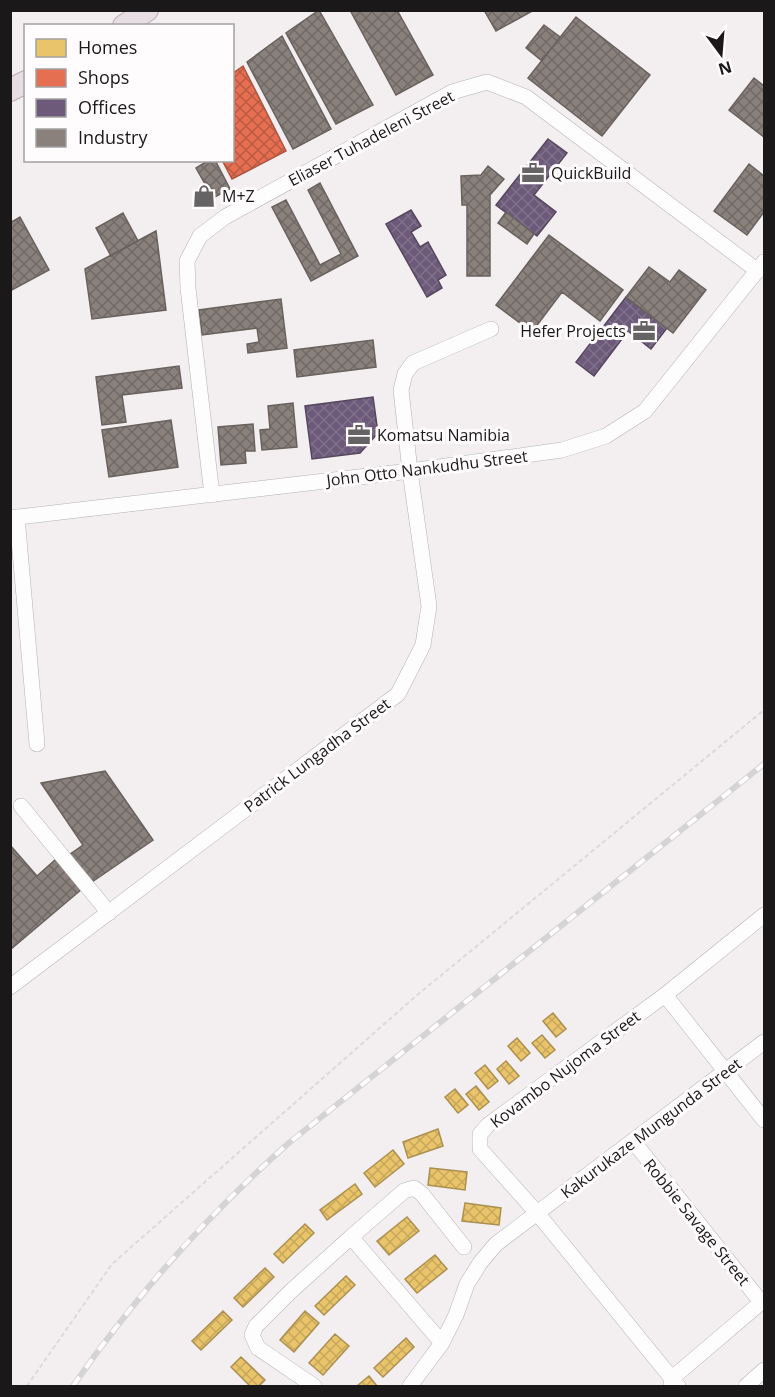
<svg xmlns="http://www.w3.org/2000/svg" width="775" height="1397" font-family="'Open Sans',sans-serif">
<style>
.homes{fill:url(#homes-cross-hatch);stroke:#ab9051;stroke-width:1.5}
.shops{fill:url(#shops-cross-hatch);stroke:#aa5540;stroke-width:1.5}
.offices{fill:url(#offices-cross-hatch);stroke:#54465d;stroke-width:1.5}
.industry{fill:url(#industry-cross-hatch);stroke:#68625e;stroke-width:1.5}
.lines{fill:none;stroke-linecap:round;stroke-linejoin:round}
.minor-casing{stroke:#b5b2b3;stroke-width:16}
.highway-casing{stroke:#b8abb2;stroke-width:24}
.path{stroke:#dadada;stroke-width:2;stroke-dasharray:4.5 3;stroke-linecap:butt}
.minor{stroke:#fdfdfd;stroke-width:15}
.highway{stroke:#e9dde4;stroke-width:22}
.rail-casing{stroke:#d5d4d4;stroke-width:6}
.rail{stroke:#fffcfd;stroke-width:4;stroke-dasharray:11;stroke-linecap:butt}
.labels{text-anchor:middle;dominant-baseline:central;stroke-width:6;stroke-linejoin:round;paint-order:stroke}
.street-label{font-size:16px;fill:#1a1818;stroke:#fffcfd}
.poi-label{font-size:16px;fill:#1a1818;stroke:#fffcfd;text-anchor:start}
</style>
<defs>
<pattern id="homes-cross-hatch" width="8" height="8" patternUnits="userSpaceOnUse" patternTransform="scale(1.5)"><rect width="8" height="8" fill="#e9c46a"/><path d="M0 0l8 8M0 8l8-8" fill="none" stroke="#c7a85b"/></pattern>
<pattern id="shops-cross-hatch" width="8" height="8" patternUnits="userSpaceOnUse" patternTransform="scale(1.5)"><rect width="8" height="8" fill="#e76f51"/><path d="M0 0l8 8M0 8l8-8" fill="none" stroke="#ba5a42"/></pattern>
<pattern id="offices-cross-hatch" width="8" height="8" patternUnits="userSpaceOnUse" patternTransform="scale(1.5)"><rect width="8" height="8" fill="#6d597a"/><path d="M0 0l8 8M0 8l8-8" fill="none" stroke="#80718a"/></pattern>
<pattern id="industry-cross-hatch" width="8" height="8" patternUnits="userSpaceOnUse" patternTransform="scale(1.5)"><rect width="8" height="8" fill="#8a817c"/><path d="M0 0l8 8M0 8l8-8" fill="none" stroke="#706965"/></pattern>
</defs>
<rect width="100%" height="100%" fill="#f3eff0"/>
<!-- homes -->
<path class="homes" d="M553 1013 566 1029 556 1037 543 1021Z
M542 1035 555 1050 545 1058 532 1043Z
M517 1038 530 1053 521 1061 508 1046Z
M506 1061 519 1076 509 1084 497 1069Z
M485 1065 498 1081 488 1089 475 1073Z
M476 1086 489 1102 479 1110 466 1094Z
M455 1089 468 1105 458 1113 445 1097Z
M438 1129 443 1146 408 1158 403 1142Z
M393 1150 404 1164 375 1187 364 1173Z
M430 1168 467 1172 465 1190 428 1185Z
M355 1184 362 1194 327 1220 320 1210Z
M465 1203 501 1208 499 1225 462 1221Z
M407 1217 419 1231 389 1255 377 1241Z
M305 1224 314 1233 283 1263 274 1254Z
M435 1255 447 1269 417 1293 405 1279Z
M265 1268 274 1277 243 1307 234 1298Z
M346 1276 355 1285 324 1315 315 1306Z
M223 1311 232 1320 201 1350 192 1341Z
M305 1311 319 1323 294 1352 280 1340Z
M335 1334 349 1346 323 1375 309 1363Z
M406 1338 414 1347 383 1377 374 1368Z
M241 1357 265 1380 259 1386H250L231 1367Z
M369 1376 377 1386H357Z"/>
<!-- shops -->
<path class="shops" d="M243 66 286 151 232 179 222 160H232V74Z"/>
<!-- offices -->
<path class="offices" d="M548 139 567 153 534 195 556 212 537 236 496 205Z
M411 210 421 226 411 232 420 247 428 242 446 275 438 280 442 288 427 297 386 224Z
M626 297 667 328 651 349 628 331 594 376 576 362Z
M373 397 378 433 360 453 312 459 305 406Z"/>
<!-- industry -->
<path class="industry" d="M319 10 373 105 336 124 286 33Z
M353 10H397L433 75 396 95 351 12Z
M484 10H534L496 31Z
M576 17 650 75 602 136 528 78Z
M544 25 560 37 542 61 526 48Z
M282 36 331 129 293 149 247 62Z
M754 78 764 86V137L729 110Z
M209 160H215L230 189 213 198 196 168Z
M749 164 764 176V212L747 235 714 211Z
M488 166 504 179 490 195V276H467V205H462L461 176 481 175Z
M320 183 358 256 311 281 272 207 286 200 320 265 341 254 308 190Z
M506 212 534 234 527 244 498 223Z
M123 213 138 241 111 256 96 228Z
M20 217 49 270 10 291V223Z
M156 231 166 310 92 319 85 269Z
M549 235 623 290 600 321 562 292 532 332 496 305Z
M649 267 670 282 679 270 706 290 673 333 626 297Z
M281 299 287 348 248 353 247 344 259 342 257 328 202 335 199 310Z
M373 340 376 367 297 377 294 350Z
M179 366 182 388 122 395 126 422 102 425 96 377Z
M293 403 297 447 262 450 260 430 270 429 268 406Z
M171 420 178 467 109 477 102 430Z
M253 424 255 451H245L246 463 221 465 218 427Z
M105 771 153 840 89 884 69 855 83 845 41 783Z
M10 845 37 876 56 859 82 889 10 950Z"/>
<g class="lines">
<!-- minor casing -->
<g class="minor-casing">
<path id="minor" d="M212 495 188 288 187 261 200 236 225 217 452 92 487 82 526 97 758 271
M17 517 37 744
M10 518 410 471 562 450 606 436 645 411 764 262
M21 806 109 913
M10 987 398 694 423 645 429 606 410 471 401 390 405 374 413 363 491 329
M665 995 764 1120
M633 1141 761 1302
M351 1237 404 1191 414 1188 422 1194 464 1247
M314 1386 258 1348 252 1335 256 1326 290 1292 351 1237 442 1343
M410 1386 442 1343 456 1315 467 1284 480 1263 496 1244 764 1042
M671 1386V1379L764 1300
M678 1386 538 1214 480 1149V1134L488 1125 665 995 764 915
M746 1386 764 1370"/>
</g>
<!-- highway casing -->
<g class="highway-casing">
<path id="highway" d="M124 26 147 10
M10 90 26 82"/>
</g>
<!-- path -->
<path class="path" d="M27 1386 112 1264 416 996 764 710"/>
<!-- minor -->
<use href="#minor" class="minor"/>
<!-- highway -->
<use href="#highway" class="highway"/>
<!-- rail casing -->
<g class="rail-casing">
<path id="rail" d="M73 1386C137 1294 206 1216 290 1142L764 764"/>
</g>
<!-- rail -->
<use href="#rail" class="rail"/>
</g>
<!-- icons -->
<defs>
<g id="office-bare" transform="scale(1.8)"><path d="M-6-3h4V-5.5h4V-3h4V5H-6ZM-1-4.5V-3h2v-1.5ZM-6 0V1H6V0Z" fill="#666364" stroke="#fffcfd" stroke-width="2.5" paint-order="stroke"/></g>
<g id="shop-bare" transform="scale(1.8)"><path d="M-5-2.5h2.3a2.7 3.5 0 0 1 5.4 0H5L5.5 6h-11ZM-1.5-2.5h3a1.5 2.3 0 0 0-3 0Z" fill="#666364" stroke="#fffcfd" stroke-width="2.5" paint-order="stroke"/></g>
</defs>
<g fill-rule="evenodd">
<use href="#office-bare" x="533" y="173"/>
<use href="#shop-bare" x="204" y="196"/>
<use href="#office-bare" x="644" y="331"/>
<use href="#office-bare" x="359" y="435"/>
</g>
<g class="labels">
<!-- street labels -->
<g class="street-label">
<text transform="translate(371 138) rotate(-28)">Eliaser Tuhadeleni Street</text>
<text transform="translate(427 468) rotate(-7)">John Otto Nankudhu Street</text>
<text transform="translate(317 755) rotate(-37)">Patrick Lungadha Street</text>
<text transform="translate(565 1069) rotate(-37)">Kovambo Nujoma Street</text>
<text transform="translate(651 1128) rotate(-37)">Kakurukaze Mungunda Street</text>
<text transform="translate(697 1222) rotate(51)">Robbie Savage Street</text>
</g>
<!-- poi labels -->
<g class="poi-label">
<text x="551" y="173">QuickBuild</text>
<text x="222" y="196">M+Z</text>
<text x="626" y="331" text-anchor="end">Hefer Projects</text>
<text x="377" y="435">Komatsu Namibia</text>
</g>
</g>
<!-- border -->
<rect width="775" height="1397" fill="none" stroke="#1a1818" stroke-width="24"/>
<!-- legend -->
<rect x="24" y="24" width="210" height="138" fill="#fffcfd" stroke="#a3a1a1" stroke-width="1.5"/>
<rect x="36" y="39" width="30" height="18" fill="#e9c46a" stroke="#a3a1a1" stroke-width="1.5"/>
<text x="78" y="54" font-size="18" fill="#1a1818">Homes</text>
<rect x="36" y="69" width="30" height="18" fill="#e76f51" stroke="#a3a1a1" stroke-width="1.5"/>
<text x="78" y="84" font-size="18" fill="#1a1818">Shops</text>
<rect x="36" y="99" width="30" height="18" fill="#6d597a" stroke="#a3a1a1" stroke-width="1.5"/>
<text x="78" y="114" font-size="18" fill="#1a1818">Offices</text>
<rect x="36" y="129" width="30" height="18" fill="#8a817c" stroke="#a3a1a1" stroke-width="1.5"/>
<text x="78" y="144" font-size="18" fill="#1a1818">Industry</text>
<!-- north arrow -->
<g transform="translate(721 54) rotate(164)" stroke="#fffcfd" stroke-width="4.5" paint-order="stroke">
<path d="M0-4.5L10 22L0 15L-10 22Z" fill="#1a1818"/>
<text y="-9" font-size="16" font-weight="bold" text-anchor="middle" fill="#1a1818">N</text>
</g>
</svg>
